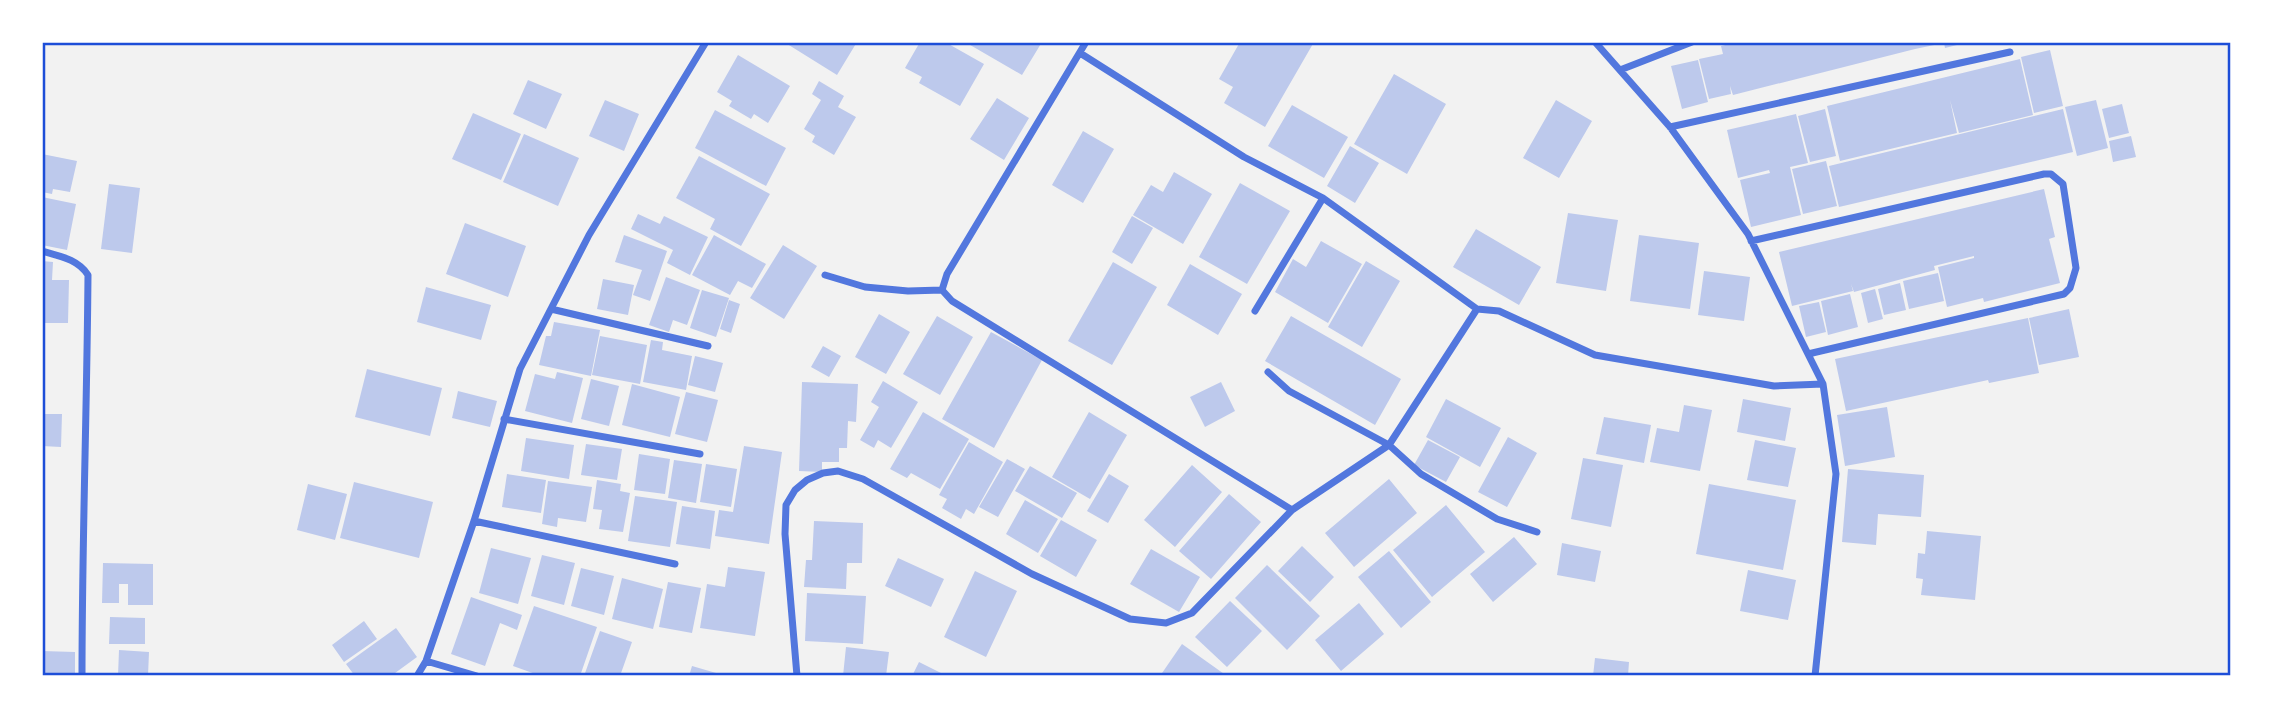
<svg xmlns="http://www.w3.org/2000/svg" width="2273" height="718" font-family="'Source Serif 4',serif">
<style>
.building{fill:#bdc9ec}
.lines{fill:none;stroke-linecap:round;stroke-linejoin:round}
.minor{stroke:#5277de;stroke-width:7}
.neatline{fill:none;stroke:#1d4ed8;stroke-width:2.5}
</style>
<rect width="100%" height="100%" fill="#f2f2f2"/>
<!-- building -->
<path class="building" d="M784 42H857L837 75Z
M920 42H945L984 64 960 106 919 83 922 77 905 68Z
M965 42H1042L1022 75Z
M1240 42H1314L1265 127 1224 103 1233 87 1219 79Z
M1738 42H1965V43L1945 48 1944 43 1915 49 1733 95 1730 86 1731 94 1709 99 1699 59 1723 54 1721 46Z
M2050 50 2063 106 2034 113 2021 57Z
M738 55 790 86 768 123 754 114 751 119 729 106 732 101 717 92Z
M2020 59 2033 115 1959 133 1950 100 1957 133 1840 161 1827 106Z
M1698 60 1708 102 1682 109 1671 66Z
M1394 74 1446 104 1407 174 1354 144Z
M528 80 562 94 546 129 513 114Z
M819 81 844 96 838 107 856 117 834 155 812 142 815 136 804 129 821 100 812 94Z
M997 98 1029 118 1004 160 970 139Z
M605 100 639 114 624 151 589 136Z
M1556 100 1592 121 1559 178 1523 158Z
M2096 100 2108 148 2077 156 2065 107Z
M2122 104 2129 133 2109 138 2102 109Z
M1292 105 1348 137 1324 178 1268 146Z
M1825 109 1836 156 1810 162 1798 116Z
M2063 109 2073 152 1839 207 1829 166Z
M715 110 786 148 766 186 695 148Z
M473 113 521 134 501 180 452 159Z
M1796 114 1808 163 1790 167 1801 215 1751 227 1740 180 1770 173 1769 170 1738 178 1727 130Z
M1083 131 1114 149 1083 203 1052 185Z
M524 134 579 158 558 206 503 182Z
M2131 136 2136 157 2113 162 2109 141Z
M1350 146 1379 163 1355 203 1327 186Z
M42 154 77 161 70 192 53 189 52 194 42 192Z
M699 156 770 194 741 246 710 229 715 219 676 198Z
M1826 161 1837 206 1803 214 1792 169Z
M1174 172 1212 194 1183 244 1133 215 1151 185 1163 192Z
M1240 183 1290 211 1247 284 1199 257Z
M109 184 140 188 132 253 101 249Z
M2044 189 2055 237 2049 239 2060 283 1984 302 1983 298 1947 307 1938 267 1974 258V256L1934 266 1935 270 1854 292 1851 284 1853 291 1792 306 1779 252Z
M42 197 76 204 67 250 42 245Z
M1568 213 1618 220 1606 291 1556 283Z
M638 214 660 224 664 216 708 237 690 275 667 263 673 250 631 229Z
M1132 216 1153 228 1132 264 1112 252Z
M465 223 526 246 508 297 446 274Z
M1476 229 1541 267 1519 305 1453 267Z
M624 235 667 251 650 301 633 295 642 270 615 262Z
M714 235 766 264 752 288 738 281 730 295 692 275Z
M1639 235 1699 243 1690 309 1630 301Z
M1321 241 1362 264 1328 323 1275 292 1293 259 1306 267Z
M783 245 817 266 784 319 750 298Z
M42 261 53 262 52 280H69L68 323H42Z
M1366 261 1400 281 1362 347 1328 327Z
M1113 262 1157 287 1112 365 1068 341Z
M1190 264 1242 294 1218 335 1167 305Z
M1704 271 1750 277 1744 321 1698 315Z
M1938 273 1944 301 1909 309 1903 281Z
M666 277 700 290 687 325 673 320 669 332 649 325Z
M603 279 634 285 628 315 597 309Z
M1900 283 1906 310 1884 315 1878 289Z
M426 287 491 305 481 340 417 322Z
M1875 289 1883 319 1868 323 1861 293Z
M702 290 729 298 716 337 690 328Z
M1850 294 1858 327 1828 335 1821 301Z
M729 300 740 304 731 333 720 329Z
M1819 302 1826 332 1806 337 1799 306Z
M2069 309 2079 357 2039 365 2029 318Z
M879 314 910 332 886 374 855 357Z
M937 316 973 337 940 395 903 374Z
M1291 316 1401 379 1375 425 1265 361Z
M2028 318 2039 373 1989 383 1988 380 1846 411 1835 359Z
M554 322 600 330 591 376 539 365 546 336H551Z
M991 332 1042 360 994 448 942 419Z
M600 336 647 345 640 384 592 375Z
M651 340 663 342 662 350 692 356 686 390 643 382Z
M823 346 841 356 829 377 811 367Z
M695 356 723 363 715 392 688 385Z
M367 369 442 388 430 436 355 417Z
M557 372 583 378 572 423 525 411 535 374 555 379Z
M591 379 619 386 609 426 581 419Z
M883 381 918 402 891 448 878 440 874 448 860 440 879 407 871 402Z
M802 382 858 384 856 422 848 421 847 448H839V462H822V472L799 471Z
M1221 382 1235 411 1205 427 1190 397Z
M632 384 680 397 670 437 622 425Z
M458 391 497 401 490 427 452 418Z
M686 392 718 400 707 442 675 434Z
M1446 399 1501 428 1480 467 1426 437Z
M1743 399 1791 408 1785 441 1737 432Z
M1684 405 1712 410 1700 471 1650 462 1657 428 1679 432Z
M1887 407 1895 457 1845 466 1837 415Z
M923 412 969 439 940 489 911 473 907 478 890 469Z
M1089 412 1127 435 1090 499 1052 477Z
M42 414H62L61 447 42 446Z
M1604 417 1651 425 1644 463 1596 454Z
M1508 437 1537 453 1507 507 1478 492Z
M526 438 574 445 569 479 521 471Z
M1428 440 1460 457 1446 482 1414 465Z
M1755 440 1796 448 1788 487 1747 480Z
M969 442 1003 462 974 514 966 509 961 519 942 508 947 499 939 495Z
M586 444 622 449 617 480 581 475Z
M744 446 782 452 769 544 715 536 719 510 733 512Z
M639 454 670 459 665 494 634 490Z
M1583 458 1623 465 1611 527 1571 519Z
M1007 459 1025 469 998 517 979 507Z
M674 460 702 464 696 503 668 498Z
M706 464 737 469 731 507 700 502Z
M1192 465 1222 492 1175 547 1144 520Z
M1030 466 1077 493 1062 518 1015 491Z
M1848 469 1924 475 1921 517 1878 514 1876 545 1842 542Z
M507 474 546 480 541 513 502 507Z
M1109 474 1129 486 1108 523 1087 511Z
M1389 479 1417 513 1354 567 1325 533Z
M597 480 621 484 620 491 630 493 623 532 599 529 602 510 593 509Z
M548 481 592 487 586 522 558 518 557 527 542 524Z
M354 482 433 502 419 558 340 538Z
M308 484 347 494 335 540 297 530Z
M1709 484 1796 500 1783 570 1696 554Z
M1229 494 1261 522 1211 579 1179 551Z
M635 496 677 502 670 547 628 541Z
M1025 500 1058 519 1038 553 1006 534Z
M1446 505 1485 552 1432 597 1393 550Z
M682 506 715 511 710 549 676 544Z
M1061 520 1097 540 1076 577 1040 556Z
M814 521 863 523 862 563H847L846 589 804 587 806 560H812Z
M1927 531 1981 536 1975 600 1921 595 1923 579 1916 578 1918 553 1925 554Z
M1514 537 1537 564 1493 602 1470 574Z
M1562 543 1601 551 1595 582 1557 575Z
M1302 546 1334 577 1310 602 1278 571Z
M491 548 531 558 518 604 479 593Z
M1151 549 1200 577 1179 612 1130 584Z
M1389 551 1431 602 1401 628 1358 577Z
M542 555 575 563 564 605 531 596Z
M898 558 944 579 931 607 885 586Z
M103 563 153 564V605H128V584H119V603H102Z
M1267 565 1320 616 1287 650 1235 598Z
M728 567 765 572 755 636 700 628 707 584 725 587Z
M581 568 614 576 604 615 571 606Z
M1748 570 1796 580 1788 620 1740 611Z
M975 571 1017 591 986 657 944 637Z
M622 578 663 589 653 629 612 619Z
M668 582 701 588 692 633 659 627Z
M807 593 866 596 863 644 805 641Z
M471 597 522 615 517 630 500 623 485 666 451 654Z
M1230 601 1262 631 1227 667 1195 637Z
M1359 603 1384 634 1341 671 1315 640Z
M534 606 597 627 580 676H541L513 666Z
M110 617 145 618V644H109Z
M364 621 377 639 344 662 332 645Z
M396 628 417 657 391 676H355L346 664Z
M600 631 632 642 620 676H584Z
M1182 644 1227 676H1160Z
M846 647 889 652 886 676H843Z
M119 650 149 652 148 676H118Z
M42 651 75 652V676H42Z
M1595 658 1629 662 1628 676H1593Z
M919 662 947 676H912Z
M692 666 723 675V676H689Z"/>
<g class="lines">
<!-- minor -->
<path class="minor" d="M1086 42 947 274 942 290 952 301 1292 510 1389 445 1477 309 1499 311 1595 355 1774 386 1823 384
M1595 42 1670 127 1748 234 1823 384 1836 474 1815 676
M1080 53 1244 157 1323 198 1255 311
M1620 70 1692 42
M1670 127 2010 52
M1323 198 1477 309
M1751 241 2044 174H2051L2063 184 2076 268 2070 288 2064 294 1808 354
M42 251C59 256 78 259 88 275 87 408 82 542 82 676
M825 275 865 287 908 291 942 290
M551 309 708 346
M1268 372 1289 391 1389 445 1421 474 1497 519 1537 532
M504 419 700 454
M474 521 675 564
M426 661 477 676
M417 676 426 661 474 521 520 369 589 235 706 42
M797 676 785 534 786 505 795 490 807 480 823 473 838 471 863 479 1032 574 1130 619 1166 623 1192 613 1292 510"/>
</g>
<!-- border -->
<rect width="2273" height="718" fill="none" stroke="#ffffff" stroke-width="88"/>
<rect x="44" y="44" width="2185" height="630" class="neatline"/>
</svg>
